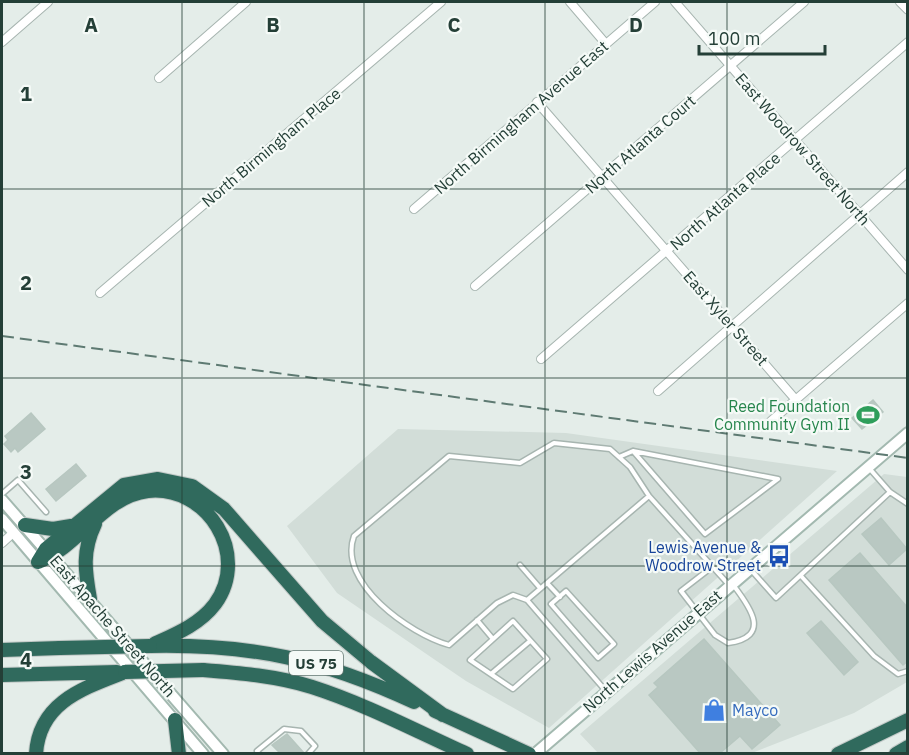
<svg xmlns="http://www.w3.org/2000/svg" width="909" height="755" font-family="'IBM Plex Sans',sans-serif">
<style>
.built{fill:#d2ddd8}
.building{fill:#b9c8c2;stroke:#b7c7c0;stroke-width:1.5}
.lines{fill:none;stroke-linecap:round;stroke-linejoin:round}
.service-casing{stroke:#a7b5b0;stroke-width:7}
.minor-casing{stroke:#a7b5b0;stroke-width:10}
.secondary-casing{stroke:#a3b9b0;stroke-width:14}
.motorway-casing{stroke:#c2c9c7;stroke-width:16}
.service{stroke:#fff;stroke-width:4}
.minor{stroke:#fff;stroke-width:8}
.secondary{stroke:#fff;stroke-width:10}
.motorway{stroke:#306a5d;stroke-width:14}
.rail{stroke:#5e7a72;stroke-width:2;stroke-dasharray:12 6;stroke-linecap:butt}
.motorway-bridge-casing{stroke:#c2c9c7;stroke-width:16;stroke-linecap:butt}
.motorway-bridge{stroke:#306a5d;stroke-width:14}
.grid{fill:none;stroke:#243f37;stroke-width:1.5;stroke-opacity:0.55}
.labels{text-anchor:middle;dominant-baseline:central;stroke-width:4.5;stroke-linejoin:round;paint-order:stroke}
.shield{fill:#f5faf7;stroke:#637771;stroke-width:1.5}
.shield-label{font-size:15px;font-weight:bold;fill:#243f37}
.street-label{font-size:16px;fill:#243f37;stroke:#f5faf7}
.leisure-label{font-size:16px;fill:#27864d;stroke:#f5faf7;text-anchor:end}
.transit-label{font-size:16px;fill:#164399;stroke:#f5faf7;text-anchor:end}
.shop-label{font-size:16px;fill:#366cbe;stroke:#f5faf7;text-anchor:start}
.grid-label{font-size:20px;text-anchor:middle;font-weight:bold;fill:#243f37;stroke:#f5faf7;stroke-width:4.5;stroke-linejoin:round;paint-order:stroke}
</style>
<rect width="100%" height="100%" fill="#e4ede9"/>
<!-- built -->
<path class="built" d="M398 429 566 433 837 471 549 728 466 681 337 593 287 526Z
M884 474 907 477V682L854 713 752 753H598L580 734Z"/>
<!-- building -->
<path class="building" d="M873 400 883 412 862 429 852 418Z
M31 413 45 429 18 452 15 448 11 452 4 444 8 440 5 436Z
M76 464 86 476 56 501 46 489Z
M881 518 907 549 889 565 862 534Z
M860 553 908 608V661L903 665 829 580Z
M821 621 858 662 844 675 807 633Z
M704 639 780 725 752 749 740 736 720 753H700L649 695 658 687 654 683Z
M287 734 304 753H280L272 745Z"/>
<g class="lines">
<!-- service casing -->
<g class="service-casing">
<path id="service" d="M619 457 633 451 778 479 705 534 633 451
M869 468 890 492 908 504
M2 494 18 480 46 512
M520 565 540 588
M712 567 681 591 715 635 728 643C772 637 750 607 734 586
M752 571 776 598 890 492
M801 576 874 656 898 674 908 671
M547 583 560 597
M566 591 614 644 598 658 551 604Z
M527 600 649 496
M477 620 493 639
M513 621 547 659 513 689 470 660Z
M491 674 530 641
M605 690 527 600 513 595 497 603 449 645C410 634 337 583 354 536L449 456 520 463 554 443 610 449 630 467 649 496 729 585
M259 754 257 751 284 729 301 731 315 746 308 754"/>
</g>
<!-- minor casing -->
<g class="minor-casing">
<path id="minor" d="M570 2 606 44
M675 2 908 270
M900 2 908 10
M2 42 48 2
M159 78 246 2
M537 102 796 400
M414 209 655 2
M475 286 804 2
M100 293 441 2
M541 359 908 42
M658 391 908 172
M771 421 908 303
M2 543 13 533"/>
</g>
<!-- secondary casing -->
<g class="secondary-casing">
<path id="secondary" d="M2 500 223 754
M2 519 203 754
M535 754 908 433"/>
</g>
<!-- motorway casing -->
<g class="motorway-casing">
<path id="motorway" d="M25 525 53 529 71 526
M38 562 46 549 124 485 158 479 192 486 224 509 322 621 371 662 443 715
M38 562C79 547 103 496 148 491 207 485 251 554 215 604 200 624 176 634 154 644
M90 599C85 571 82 551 95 524
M150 646C252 644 322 659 414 702
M2 650 60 648
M203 670C240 673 277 676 312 687 365 704 416 731 467 754
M2 675 117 672
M435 711 529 754
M175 720 179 754
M36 754C39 702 84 688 125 672
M838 754 908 720
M896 754 908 747"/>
</g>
<!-- service -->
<use href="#service" class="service"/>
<!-- minor -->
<use href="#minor" class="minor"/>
<!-- secondary -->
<use href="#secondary" class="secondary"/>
<!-- motorway -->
<use href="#motorway" class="motorway"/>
<!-- rail -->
<path class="rail" d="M2 336 908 458"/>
<!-- motorway-bridge casing -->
<g class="motorway-bridge-casing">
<path id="motorway-bridge" d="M60 648 150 646
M125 672 203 670"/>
</g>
<!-- motorway-bridge -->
<use href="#motorway-bridge" class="motorway-bridge"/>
</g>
<!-- grid -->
<path class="grid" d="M182 2V754M364 2V754M545 2V754M727 2V754M2 189H908M2 378H908M2 566H908"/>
<!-- icons -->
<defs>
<g id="stadium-bare" transform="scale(1.8)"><path d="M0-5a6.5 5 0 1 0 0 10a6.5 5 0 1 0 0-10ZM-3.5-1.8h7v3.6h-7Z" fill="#2e9e5b" stroke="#f5faf7" stroke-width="2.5" paint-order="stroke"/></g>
<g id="bus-bare" transform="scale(1.8)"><path d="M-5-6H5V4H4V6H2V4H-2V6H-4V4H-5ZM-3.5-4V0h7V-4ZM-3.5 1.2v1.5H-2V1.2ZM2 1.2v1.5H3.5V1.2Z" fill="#1a4fb4" stroke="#f5faf7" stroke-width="2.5" paint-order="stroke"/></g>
<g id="shop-bare" transform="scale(1.8)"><path d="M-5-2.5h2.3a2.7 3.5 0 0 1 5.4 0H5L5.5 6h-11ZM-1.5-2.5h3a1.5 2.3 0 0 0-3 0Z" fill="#3f7fe0" stroke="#f5faf7" stroke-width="2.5" paint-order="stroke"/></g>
</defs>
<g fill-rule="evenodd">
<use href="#stadium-bare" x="868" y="415"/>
<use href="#bus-bare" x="779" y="556"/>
<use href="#shop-bare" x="714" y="710"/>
</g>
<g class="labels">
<!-- shield labels -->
<rect class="shield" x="289" y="651" width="54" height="24" rx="4.5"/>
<g class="shield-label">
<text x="316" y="663">US 75</text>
</g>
<!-- street labels -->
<g class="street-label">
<text transform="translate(521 117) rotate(-41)">North Birmingham Avenue East</text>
<text transform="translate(640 144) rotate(-41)">North Atlanta Court</text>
<text transform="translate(271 147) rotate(-40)">North Birmingham Place</text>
<text transform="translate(803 149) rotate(49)">East Woodrow Street North</text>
<text transform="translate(725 201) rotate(-41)">North Atlanta Place</text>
<text transform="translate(726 318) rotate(49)">East Xyler Street</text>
<text transform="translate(113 626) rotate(49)">East Apache Street North</text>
<text transform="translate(652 651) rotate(-41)">North Lewis Avenue East</text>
</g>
<!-- leisure labels -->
<g class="leisure-label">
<text x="850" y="406">Reed Foundation<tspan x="850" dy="18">Community Gym II</tspan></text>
</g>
<!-- transit labels -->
<g class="transit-label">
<text x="761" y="547">Lewis Avenue &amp;<tspan x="761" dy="18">Woodrow Street</tspan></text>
</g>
<!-- shop labels -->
<g class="shop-label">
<text x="732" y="710">Mayco</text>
</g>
</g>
<g class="grid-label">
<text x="91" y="32">A</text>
<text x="273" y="32">B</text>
<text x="454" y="32">C</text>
<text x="636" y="32">D</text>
<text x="26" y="101">1</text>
<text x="26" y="290">2</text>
<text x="26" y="479">3</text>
<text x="26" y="667">4</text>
</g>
<!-- border -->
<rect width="909" height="755" fill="none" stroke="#243f37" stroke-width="6"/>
<!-- scale -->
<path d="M699 45v9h126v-9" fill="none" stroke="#243f37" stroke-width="3"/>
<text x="708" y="45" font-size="18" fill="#243f37" stroke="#f5faf7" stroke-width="4.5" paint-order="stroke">100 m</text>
</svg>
